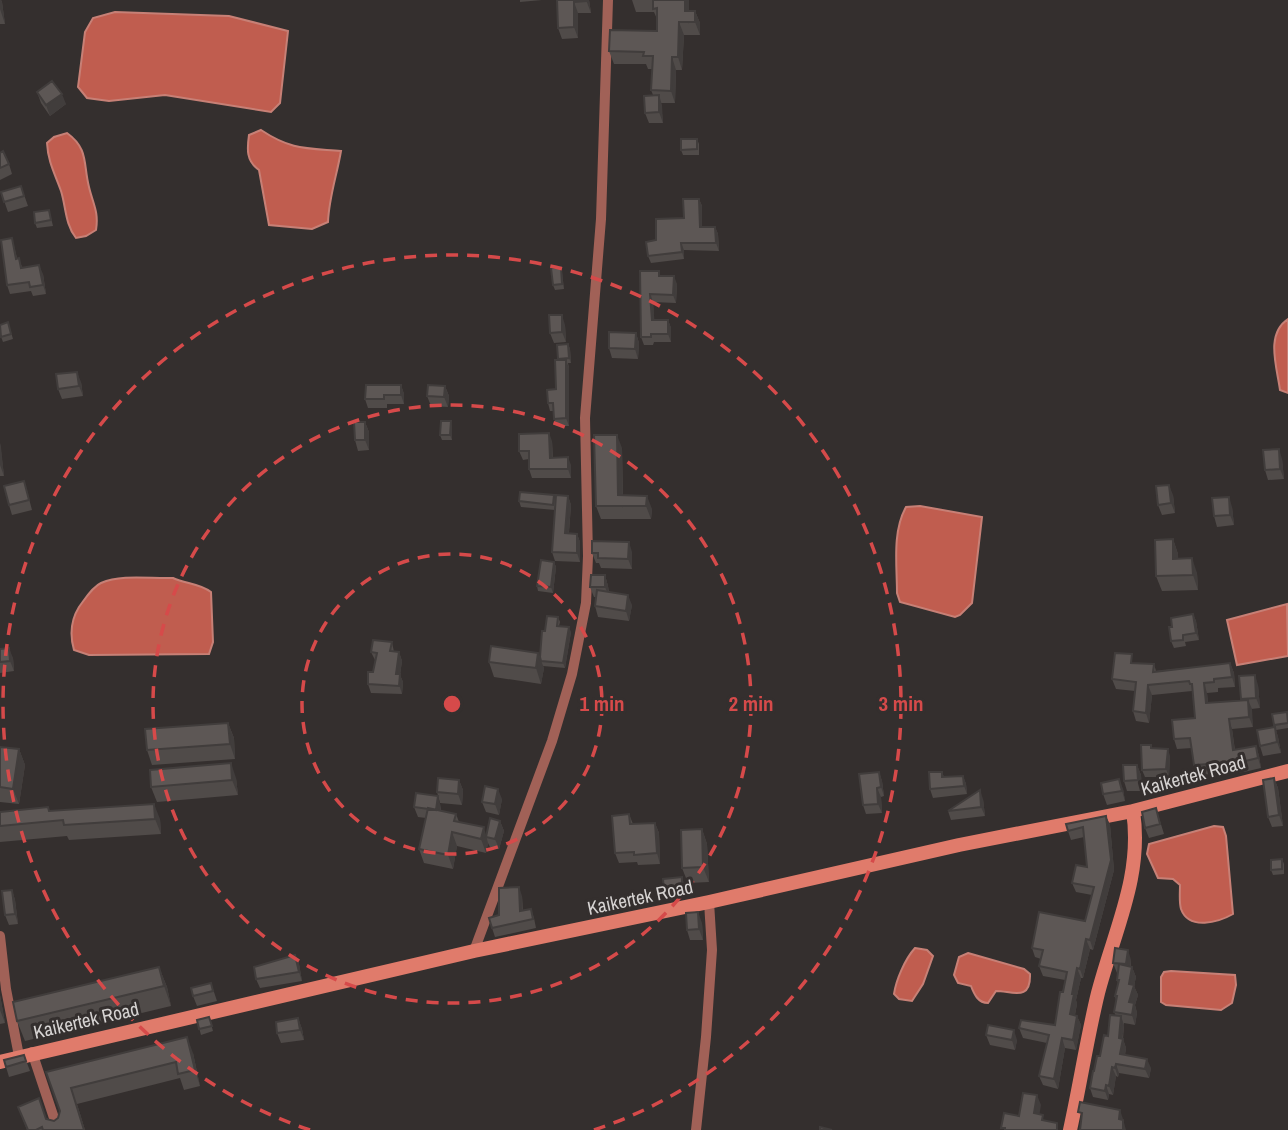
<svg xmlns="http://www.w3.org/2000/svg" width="1288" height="1130" font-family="'Archivo Narrow',sans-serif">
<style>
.water{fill:#c05d4f;stroke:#c78076;stroke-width:2}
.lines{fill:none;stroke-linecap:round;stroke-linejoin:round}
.minor{stroke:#a16157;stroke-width:10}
.secondary{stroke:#e07b6b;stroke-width:14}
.wall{fill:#504b49}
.shaded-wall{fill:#413d3c}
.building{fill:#5d5755;stroke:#413d3c;stroke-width:2}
.ring{fill:none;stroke:#d64a4a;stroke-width:3.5;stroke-dasharray:12 9}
.labels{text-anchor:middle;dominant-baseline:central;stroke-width:6;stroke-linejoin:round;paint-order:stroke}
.street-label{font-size:19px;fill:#d6d3d2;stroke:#342f2e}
.centre{fill:#d64a4a;stroke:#342f2e;stroke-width:3.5}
.ring-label{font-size:21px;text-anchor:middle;font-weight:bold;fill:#d64a4a;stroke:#342f2e;stroke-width:6;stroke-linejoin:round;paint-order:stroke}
</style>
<rect width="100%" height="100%" fill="#342f2e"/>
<!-- water -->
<path class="water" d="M115 12 229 16 288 31 280 103 271 112 165 95 109 101 87 98 78 87 85 32 93 18Z
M261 130C291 150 306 148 341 151 337 175 329 197 328 222L312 229 269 225 259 170C246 161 247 149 249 135Z
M67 133C89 149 83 164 89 187 93 204 99 212 96 230L86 236 76 238C65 224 66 207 61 191 55 174 48 162 47 143L54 137Z
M1288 319V393L1280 390C1277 367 1265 334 1288 319Z
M920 506 982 517 972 603 960 615 955 617 900 602 897 593C897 565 892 532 906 507Z
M173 578C186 584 199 583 211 592L213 642 209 654 89 655 74 650C70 636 71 620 79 607 85 599 92 587 101 583 122 574 151 579 173 578Z
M1287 604 1288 656 1237 665 1227 620Z
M1214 826 1223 827 1226 836 1233 914C1219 922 1189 931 1181 909 1179 902 1180 893 1180 885L1173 879 1158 878 1147 854 1149 844Z
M915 948 927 950 933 956 923 984 912 1001 899 999 894 994C896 980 905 959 915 948Z
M968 953 1024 969 1030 974C1031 1002 1012 991 996 991L988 1003C978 1003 974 994 971 986L958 983 954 975 959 957Z
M1171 971 1235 975 1236 985 1232 1003 1221 1010 1166 1005 1161 1002V977L1164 972Z"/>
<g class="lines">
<!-- minor -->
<path class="minor" d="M0 936 6 989 19 1056
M474 951 552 741 572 674 586 603 588 556 585 418 601 219 608 0
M32 1052 58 1130
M696 1130 706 1037 712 950 709 902"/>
<!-- secondary -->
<path class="secondary" d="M0 1062 474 951 709 902 959 845 1133 811 1288 771
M1070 1130C1080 1085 1087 1038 1098 993 1114 931 1143 876 1133 811"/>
</g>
<!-- wall -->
<path class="wall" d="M0 0H1L2 2 5 24H0Z
M520 0H542L520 2Z
M557 0H589L591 13H578V38L562 39 558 28Z
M632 0H689V11H695L700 23V35H684L682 70H676L675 103H661L663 123H649L645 113 653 95 651 90 652 69H648L646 64H614L609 51 657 31V19L654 12H636Z
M37 92 66 104 50 116 41 103Z
M697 139 699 144V155H683L681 150Z
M0 153 9 164 12 174 0 180Z
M21 186 28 206 8 212 1 192Z
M699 199 702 206V227H715L718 234 719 251 684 250V259L651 263 648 256 656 240 684 218Z
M49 210 53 226 37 228 35 223Z
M12 238 17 258 23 268 43 274 46 294 33 296 31 291 10 294 7 285Z
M640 271 661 276 677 284 676 303 653 302 654 320H668L671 328V342H654L653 345H644L641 337Z
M562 272 564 289 555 290 553 285Z
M8 322 13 339 3 342 0 334Z
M565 325 566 342 554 343 550 333Z
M636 333 639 343 638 359 612 358 609 348Z
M568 344 570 349 571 363H568L569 368V426H557L554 419V411H550L548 403 556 389 558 359Z
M81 382 83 396 62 399 58 389Z
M401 385 404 394V404H387V408H368L365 399Z
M445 386 449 396 448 407 431 406 427 396Z
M365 422 369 432V450L358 451 355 440Z
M452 426V440H442L440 435Z
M552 441 553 458 571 465V478H532L529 469V459L523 460 519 451Z
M0 443 4 476H0Z
M622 448 623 495 652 509 651 519H601L596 506Z
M1282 459 1284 479 1268 480 1265 470Z
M27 491 32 510 12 515 9 505Z
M554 495 555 500 568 496 571 505 569 533 577 534 580 542V562L555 561 552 552 555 510 521 507 519 501Z
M1173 495 1175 513 1162 515 1158 505Z
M1232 507 1234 525 1217 527 1214 516Z
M1173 539 1178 554V558L1197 573 1198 590 1162 591 1156 576Z
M632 552V569L601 568 599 563H596L592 553Z
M554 562 556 567 553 593 538 591 537 586Z
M605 575 608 586 609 592 632 605 629 621 598 617 595 606 596 597H594L590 587Z
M1193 614 1196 621 1199 640 1185 642 1186 646 1174 648 1171 641 1172 627Z
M558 617 560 622 559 626 571 632 565 668 543 666 544 668 541 684 494 677 489 662 540 657 545 631Z
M392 642 394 652H399L402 661 400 675 403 682 402 694 371 693 368 684 373 672 375 660 371 652Z
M0 649 13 658 14 671 0 673Z
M1230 663 1234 673 1235 687 1218 688V692L1207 693 1208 703 1241 700V699L1258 685 1260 708 1251 709 1253 727 1232 729 1235 750 1256 746 1259 756 1261 768 1244 772 1198 775 1194 765 1192 748 1177 749 1174 739 1195 718 1192 691 1152 695 1149 723 1136 721 1133 711 1135 691 1116 689 1112 679 1135 664H1154L1156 671Z
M1272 714H1288V728L1276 730 1278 737 1281 753 1263 756 1260 746 1274 727Z
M228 723 234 738 235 759 152 765 147 750Z
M0 747 19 749 25 765 19 804 0 802Z
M1152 748 1170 756 1169 777H1145L1142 770Z
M1137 765 1141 775 1142 791H1127L1124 781Z
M879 772 882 781 884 796 881 797 882 813 866 814 863 805Z
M942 772 944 777 963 776 966 784 967 794 933 798 930 789Z
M236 778 238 795 157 802 151 787Z
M1274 778 1278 788 1283 826 1272 827 1268 817Z
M459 780 463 790 462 805 440 803 437 792Z
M1123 789 1125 801 1107 805 1103 794Z
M502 799 499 815 486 812 482 802Z
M983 799 985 816 951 820 948 811Z
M414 807H441V811L456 814 459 822 486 835 500 821 504 831 499 849 490 847 488 843 486 853 457 846 453 869 424 863 419 849 426 818 418 817Z
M1156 808 1164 834 1149 838 1145 828Z
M50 811 160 819 161 834 69 840 67 836 0 842V812Z
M629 814 633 824 655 823 659 833 660 864 638 865 637 862 619 863 615 853Z
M1106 816 1110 825 1114 870 1093 950 1090 949 1083 978H1081L1076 1000 1077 1004 1075 1015 1077 1016 1081 1025 1076 1050 1065 1048 1058 1089 1043 1085 1039 1076 1047 1043 1023 1038 1019 1028 1055 1025 1065 980 1043 976 1039 966 1041 959 1035 957 1032 948 1085 921 1092 895 1076 892 1072 883 1087 867 1084 837 1071 840 1068 831Z
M702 829 707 844 709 882 688 883 682 868Z
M1282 859 1284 864V874L1273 875 1271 870Z
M663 879 685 887 686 897 668 901 664 891Z
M12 890 15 900 18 924 9 925 5 915Z
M522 896 523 910 531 909 534 918 536 928 495 937 492 928 499 915Z
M702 923 703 940H690L687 930Z
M295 955 299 964 302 981 260 988 256 979Z
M1131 960V966L1132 967 1136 977 1134 986 1138 995 1135 1005 1137 1013 1135 1025 1124 1023V1025L1123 1039 1126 1048 1125 1055 1151 1068 1149 1078 1119 1073 1118 1077 1116 1076 1113 1095 1109 1094 1108 1100 1093 1097 1090 1088 1094 1071 1116 1016 1114 1012 1116 1000 1115 996 1118 983 1117 980 1118 973H1117L1113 963Z
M159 967 167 987 171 1006 25 1041 17 1021Z
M211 983 217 1001 197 1006 193 996Z
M0 995 5 1023 0 1024Z
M209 1017 213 1031 201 1035 197 1020Z
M298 1018 302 1029 304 1040 281 1043 277 1033Z
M986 1035 1017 1040 1015 1050 990 1045Z
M193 1053 200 1086 184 1090 180 1078 77 1104 85 1130H27L18 1107 54 1121 58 1118 60 1111 46 1072Z
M24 1055 30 1071 9 1077 6 1067Z"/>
<!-- shaded-wall -->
<path class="shaded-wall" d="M0 0H1L2 2 5 24 0 9Z
M586 0H589L591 13Z
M685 0H689V24L685 11Z
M574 2 578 13V38L574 27Z
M695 11 700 23V35L695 22Z
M679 22 684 35 682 70 678 57Z
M672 57 676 70 675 103 671 91Z
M62 94 66 104 50 116 46 105Z
M659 95 662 105 663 123 659 112Z
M699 199 702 206V235L700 227Z
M715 227 718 234 719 251 716 243Z
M681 243 684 250V259L682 252Z
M39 265 43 274 46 294 43 285Z
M674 276 677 284 676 303 673 295Z
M650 294 653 302 655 328 652 320Z
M562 315 565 325 566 342 562 332Z
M668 320 671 328V342L668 334Z
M636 333 639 343 638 359 635 349Z
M568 344 570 349 571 363 569 358Z
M566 360 569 368V426L566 418Z
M77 372 81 382 83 396 79 386Z
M401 385 404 394V404L401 395Z
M445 386 449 396 448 407 444 397Z
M451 421 452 426V440L450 435Z
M365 422 369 432V450L365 440Z
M549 433 552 441 553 466 550 458Z
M617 435 622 448 623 508 618 495Z
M0 443 1 447 4 476 0 465Z
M1279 449 1282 459 1284 479 1280 469Z
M568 457 571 465V478L568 469Z
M1169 485 1173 495 1175 513 1171 503Z
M568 496 571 505 568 542 565 533Z
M647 496 652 509 651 519 646 506Z
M1229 497 1232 507 1234 525 1230 515Z
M577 534 580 542V562L577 553Z
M1173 539 1178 554 1179 574 1173 559Z
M629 542 632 552V569L628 559Z
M1192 558 1197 573 1198 590 1193 575Z
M554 562 556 567 553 593 551 587Z
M605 575 608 586 609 597 605 587Z
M628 595 632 605 629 621 626 611Z
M1193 614 1196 621 1199 640 1196 633Z
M569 627 571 632 565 668 563 663Z
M9 648 13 658 14 671 10 661Z
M399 652 402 661 400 675 403 682 402 694 396 674Z
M538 653 544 668 541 684 536 668Z
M1230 663 1234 673 1235 687 1232 677Z
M1255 675 1258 685 1260 708 1256 698Z
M1204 683 1207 693 1209 713 1206 703Z
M1148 685 1152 695 1149 723 1146 713Z
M1248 700 1252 709 1253 727 1249 717Z
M1229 719 1232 729 1236 760 1233 750Z
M228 723 234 738 235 759 230 744Z
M1275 727 1278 737 1281 753 1277 742Z
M1256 746 1259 756 1261 768 1258 758Z
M19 749 25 765 19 804 13 789Z
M1168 749 1170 756 1169 777 1166 769Z
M231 763 236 778 238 795 232 780Z
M1137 765 1141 775 1142 791 1138 780Z
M879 772 882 781 884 796 881 787Z
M963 776 966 784 967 794 964 786Z
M1274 778 1278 788 1283 826 1279 815Z
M1119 779 1123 789 1125 801 1122 791Z
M459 780 463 790 462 805 458 794Z
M877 788 881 797 882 813 878 804Z
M498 789 502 799 499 815 495 804Z
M980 790 983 799 985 816 981 807Z
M438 796 441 807 439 820 436 810Z
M154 804 160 819 161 834 155 819Z
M1106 816 1110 825 1114 870 1093 950 1090 940Z
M500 821 504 831 499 849 495 839Z
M655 823 659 833 660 864 657 853Z
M484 827 488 843 486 853 481 839Z
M702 829 707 844 709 882 703 867Z
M452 832 457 846 453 869 448 855Z
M682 877 685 887 686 897 682 887Z
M519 887 522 896 523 920 520 911Z
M12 890 15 900 18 924 15 914Z
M698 912 702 923 703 940 699 929Z
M1086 939 1090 949 1083 978 1080 969Z
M1128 950 1131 960 1130 974 1126 964Z
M295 955 299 964 302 981 299 972Z
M159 967 167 987 171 1006 164 986Z
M1132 967 1136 977 1134 986 1138 995 1135 1005 1137 1013 1135 1025 1132 1015 1129 1002V984Z
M1077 968 1081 978 1076 1000 1077 1004 1073 1024 1070 1014 1072 994Z
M0 995 5 1023 0 1010Z
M1077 1016 1081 1025 1076 1050 1073 1040Z
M1121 1016 1124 1025 1122 1042 1123 1039 1126 1048 1123 1063 1120 1054 1119 1038Z
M298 1018 302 1029 304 1040 300 1030Z
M1014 1030 1017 1040 1015 1050 1012 1040Z
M187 1037 193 1053 200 1086 195 1070Z
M1062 1038 1065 1048 1058 1089 1054 1079Z
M1147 1059 1151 1068 1149 1078 1145 1069Z
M1116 1064 1119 1073 1118 1077 1115 1068Z
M1112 1067 1116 1076 1113 1095 1109 1086Z
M1106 1085 1109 1094 1108 1100 1105 1091Z
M1037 1095 1041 1105 1038 1123 1034 1113Z
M1120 1110 1123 1119 1126 1130H1123L1119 1119Z"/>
<!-- building -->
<path class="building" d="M557 0H586V1L574 2V27L558 28Z
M653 0H685V11H695V22H679L678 57H672L671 91 651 90 653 56H643L644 52 609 51 610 30 657 31V8L653 9Z
M52 81 62 94 46 105 37 92Z
M659 95V112L645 113 644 96Z
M681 139H697V149L681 150Z
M3 151 9 164 0 168V153Z
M21 186 24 196 4 202 1 192Z
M683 199H699L700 227H715L716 243H681L682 252 648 256 646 242 656 240V219L684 218Z
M49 210 51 220 35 223 34 212Z
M12 238 16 259 19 258 21 268 39 265 43 285 30 287 29 282 7 285 1 240Z
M561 267 562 284 553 285 551 268Z
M640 271H659V276H674L673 295 650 294 652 320H668V334H651V337H641Z
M549 315H562V332L550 333Z
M8 322 11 334 1 337 0 325Z
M609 332 636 333 635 349 609 348Z
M568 344 569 358 558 359 557 345Z
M555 360H566V418L554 419 553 403H548L547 390 556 389Z
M77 372 79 386 58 389 56 374Z
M366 385H401V395H384V399H365Z
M428 385 445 386 444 397 427 396Z
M441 421H451L450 435H440Z
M354 422H365V440H355Z
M549 433 550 458 568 457V469H529V451H519V434Z
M594 435H617L618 495 647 496 646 506H596Z
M1279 449 1280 469 1265 470 1263 450Z
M24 481 29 500 9 505 4 486Z
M1169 485 1171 503 1158 505 1156 486Z
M520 492 554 495 553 505 519 501Z
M556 495 568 496 565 533 577 534V553L552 552Z
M1229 497 1230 515 1214 516 1212 498Z
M1173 539V559L1192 558 1193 575 1156 576 1155 540Z
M592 541 629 542 628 559 598 558V553H592Z
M541 560 554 562 551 587 537 586Z
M591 575H605V587H590Z
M597 590 628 595 626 611 595 606Z
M1193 614 1196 633 1183 635V640L1171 641 1169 627H1172L1171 618Z
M547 616 558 617 557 626 569 627 563 663 541 661 540 657 542 631H545Z
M373 640 392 642 390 651 399 652 396 674H400L399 686 368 684V672H373L377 653 371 652Z
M491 646 538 653 536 668 489 662Z
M9 648 10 661 0 662V649Z
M1115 653 1132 654 1131 663 1154 664 1153 672 1230 663 1232 677 1214 679V682L1204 683 1206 703 1248 700 1249 717 1229 719 1233 750 1256 746 1258 758 1241 762 1194 765 1190 738 1174 739 1172 720 1195 718 1192 684H1190L1189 681 1148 685 1146 713 1133 711 1136 682 1112 679Z
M1255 675 1256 698 1241 699 1239 676Z
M1287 712 1288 723 1274 725 1272 714Z
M228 723 230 744 147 750 145 729Z
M1275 727 1277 742 1260 746 1257 730Z
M1141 745H1151V748L1168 749 1166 769 1142 770Z
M0 747 19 749 13 789 0 787Z
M231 763 232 780 151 787 150 770Z
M1123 765H1137L1138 780 1124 781Z
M879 772 881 787 877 788 878 804 863 805 859 774Z
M929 772H942V777L963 776 964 786 930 789Z
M438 778 459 780 458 794 437 792Z
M1274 778 1279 815 1268 817 1263 780Z
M1119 779 1122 791 1103 794 1101 783Z
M485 786 498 789 495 804 482 802Z
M980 790 981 807 948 811Z
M416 793 438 796 436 810 414 807Z
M154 804 155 819 64 825 63 820 0 826V812L48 807 49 811Z
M428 808 456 814 454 821 484 827 481 839 452 832 448 855 419 849Z
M1156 808 1160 824 1145 828 1142 812Z
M629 814 630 824 655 823 657 853 634 855V852L615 853 612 816Z
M1106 816 1111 860 1090 940 1086 939 1080 969 1077 968 1072 994H1074L1070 1014 1077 1016 1073 1040 1062 1038 1054 1079 1039 1076 1049 1035 1019 1028 1021 1020 1055 1025 1060 992H1063L1067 972 1039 966 1043 950 1032 948 1039 912 1085 921 1094 887 1072 883 1076 865 1087 867 1083 827 1068 831 1066 824Z
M490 818 500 821 495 839 486 837Z
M702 829 703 867 682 868 681 830Z
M1282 859V869L1271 870V860Z
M682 877V887L664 891 663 879Z
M519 887 520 911 531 909 533 919 492 928 489 918 499 915V888Z
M12 890 15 914 5 915 2 891Z
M698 912 699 929 687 930 686 913Z
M1115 948 1128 950 1126 964 1113 963Z
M295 955 299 972 256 979 254 967Z
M1119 964 1132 967 1129 984 1134 985 1129 1002 1134 1003 1132 1015 1114 1012 1117 996H1115L1119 980H1117Z
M159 967 164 986 17 1021 13 1002Z
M211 983 213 991 193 996 191 988Z
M1110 1015 1121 1016 1119 1038 1123 1039 1120 1054 1147 1059 1145 1069 1116 1064 1115 1068 1112 1067 1109 1086 1106 1085 1105 1091 1090 1088 1093 1071H1094L1097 1056H1100L1104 1035 1108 1036Z
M209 1017 212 1026 199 1029 197 1020Z
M298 1018 300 1030 277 1033 276 1022Z
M988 1025 1014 1030 1012 1040 986 1035Z
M187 1037 195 1070 178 1074 176 1062 71 1088 84 1130H43L42 1127 36 1130H28L18 1107 39 1098 46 1119 54 1121 58 1118 60 1111 46 1072Z
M24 1055 26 1061 6 1067 4 1060Z
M1023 1093 1037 1095 1034 1113 1043 1115 1042 1120 1057 1123V1130H1005V1128H1001L1004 1113 1019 1116Z
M1080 1102 1120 1110 1119 1119 1123 1120V1130H1080L1082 1113 1078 1112Z
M820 1127 832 1130H820Z"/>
<!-- distance rings -->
<g class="ring">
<circle cx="452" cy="704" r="150"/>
<circle cx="452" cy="704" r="299"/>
<path d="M310 1130A449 449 0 1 1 594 1130"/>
</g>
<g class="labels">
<!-- street labels -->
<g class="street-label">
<text transform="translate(1193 775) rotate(-15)">Kaikertek Road</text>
<text transform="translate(640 897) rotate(-12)">Kaikertek Road</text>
<text transform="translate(86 1020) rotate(-13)">Kaikertek Road</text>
</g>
</g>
<circle cx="452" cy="704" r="10" class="centre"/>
<g class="ring-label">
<text x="602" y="711">1 min</text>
<text x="751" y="711">2 min</text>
<text x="901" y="711">3 min</text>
</g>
</svg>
